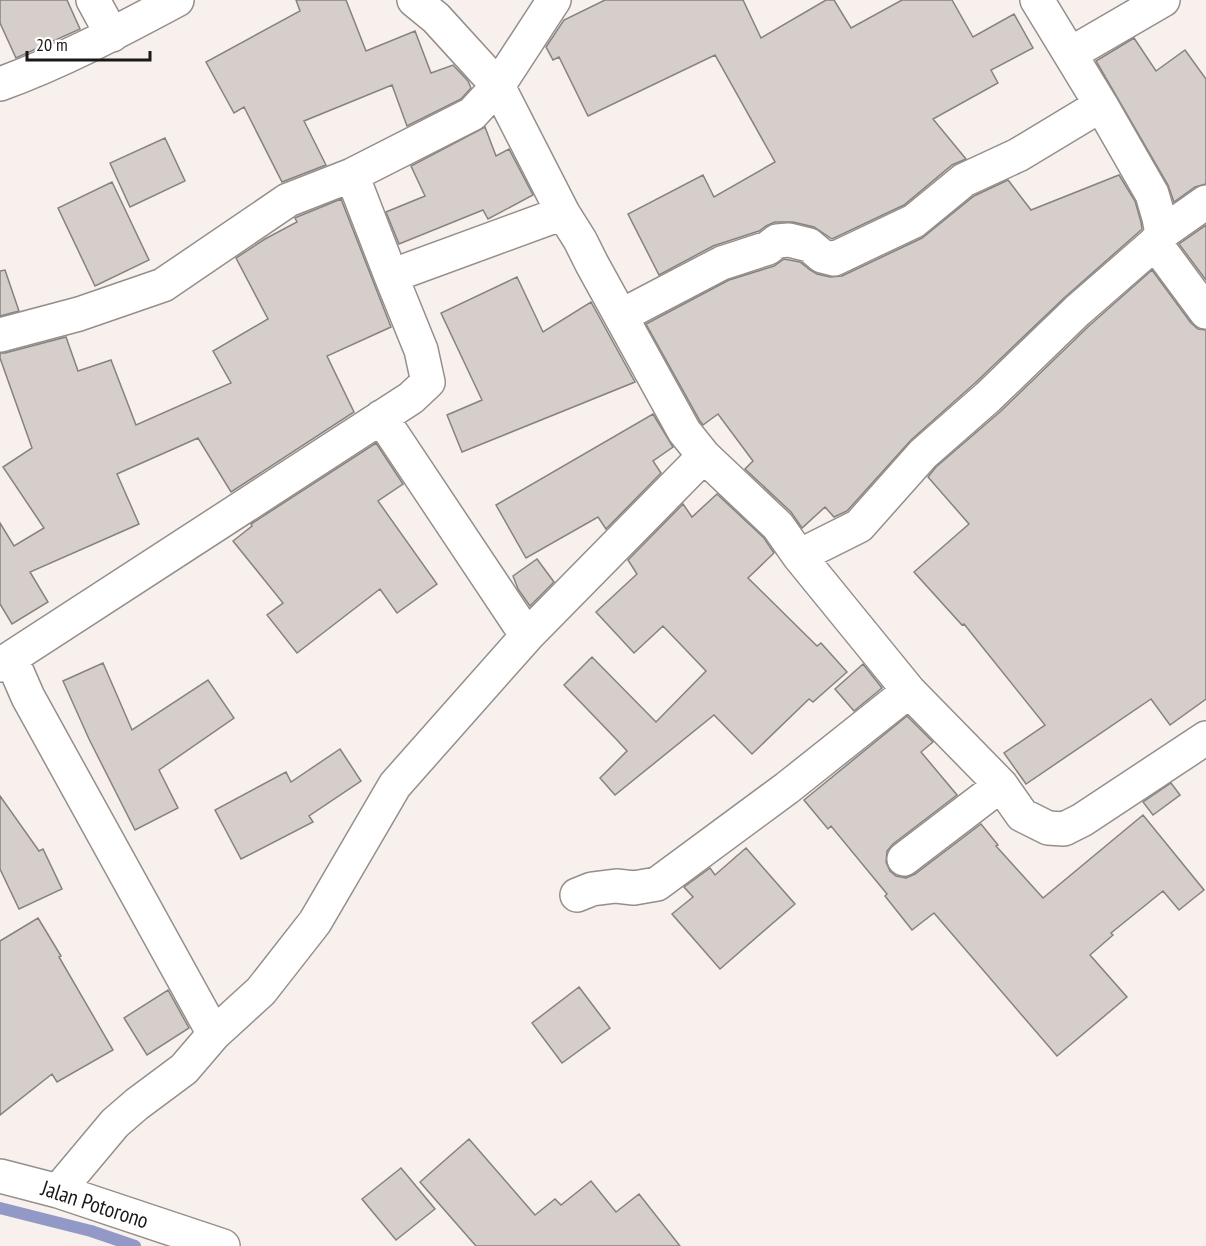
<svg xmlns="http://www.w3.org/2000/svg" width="1206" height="1246" font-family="'PT Sans Narrow',sans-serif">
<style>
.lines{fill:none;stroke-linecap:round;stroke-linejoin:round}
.stream{stroke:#9299c6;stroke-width:12}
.building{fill:#d5ceca;stroke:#88827e;stroke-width:1.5}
.minor-casing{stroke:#958f8b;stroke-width:36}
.minor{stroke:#fff;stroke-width:33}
.labels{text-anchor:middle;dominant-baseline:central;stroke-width:4.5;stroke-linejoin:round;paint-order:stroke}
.street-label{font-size:22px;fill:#1b1918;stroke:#fff}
</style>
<rect width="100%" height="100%" fill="#f7f0ec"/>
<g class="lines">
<!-- stream -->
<path class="stream" d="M0 1208 91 1231 135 1246"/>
</g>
<!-- building -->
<path class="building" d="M0 0H67L80 29 16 58 0 23Z
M296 0H346L366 51 415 31 431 73 453 65 468 81 471 88 461 99 407 126 392 85 304 121 326 165 282 182 244 107 234 113 206 62 300 11Z
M605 0H743L761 38 826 0H834L851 28 902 0H952L973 37 1014 14 1033 48 991 70 998 83 933 119 966 159 952 165 904 205 832 239 814 227 793 222H775L766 226 759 231 713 246 659 275 628 214 703 175 714 197 775 162 715 55 588 116 559 57 553 60 546 47 564 20Z
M1134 38 1156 71 1185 50 1206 79V184L1195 187 1174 202 1168 185 1096 61Z
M485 127 496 156 509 149 533 195 488 219 483 210 399 244 386 212 425 196 411 166Z
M165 138 185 181 130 207 110 163Z
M1119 175 1135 201 1141 222 1142 229 1141 230 1064 298 975 383 911 440 847 511 834 517 825 507 802 528 791 512 745 469 753 461 718 414 703 425 700 421 646 324 729 280 774 266 784 259 800 262 810 270 817 274 830 277 842 276 922 238 974 196 1008 180 1031 210Z
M112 182 149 260 95 286 58 208Z
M341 199 391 327 327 356 354 412 231 492 198 438 117 474 139 524 30 572 48 602 12 624 0 604V523L14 546 44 528 3 467 32 448 0 358V353H5L66 337 78 371 111 360 136 425 231 383 213 351 268 319 236 258 265 239 297 222 295 218 297 217Z
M1206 225V280L1179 244Z
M5 270 19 311 0 316V271Z
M1152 270 1191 323 1198 329 1206 330V699L1170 725 1151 699 1026 784 1004 753 1045 725 964 624 962 625 914 572 969 524 928 477 936 467 1001 411 1090 325Z
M517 277 543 332 591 302 635 382 462 452 447 415 482 400 441 313Z
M653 414 673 447 653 461 661 473 606 529 598 517 526 558 496 505Z
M376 443 403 484 378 501 437 584 397 613 380 589 297 653 267 615 283 603 233 541 252 526 251 524Z
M717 494 764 538 774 553 748 578 817 646 821 643 847 672 813 702 809 699 752 754 714 715 615 795 600 778 627 751 617 740 564 685 592 657 656 722 706 671 663 626 634 653 596 612 637 574 628 560 683 504 692 517Z
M537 559 554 582 530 606 518 589 513 576Z
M103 663 132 730 208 680 234 718 159 770 178 808 135 830 89 739 63 681Z
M863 664 882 688 854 711 835 689Z
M907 716 933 742 921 752 957 795 893 844 887 851 886 862 890 871 896 876 906 878 915 874 981 824 998 845 996 846 1043 898 1143 815 1204 890 1179 910 1163 891 1111 933 1113 935 1090 955 1127 997 1057 1056 934 913 912 930 885 896 887 894 831 826 828 829 804 800Z
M340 749 361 781 309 816 313 822 241 859 215 810 286 772 291 782Z
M1171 783 1180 795 1153 815 1143 802Z
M0 796 39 851 43 849 62 889 19 909 0 869Z
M746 848 795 904 720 969 672 914 693 897 684 887 710 868 715 875Z
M38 918 61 956 59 957 113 1050 57 1082 52 1074 0 1115V941Z
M579 987 610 1028 562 1063 532 1023Z
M168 990 189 1028 147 1055 124 1018Z
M469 1139 535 1215 555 1199 561 1205 591 1181 616 1212 639 1194 680 1246H476L420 1182Z
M401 1168 435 1209 396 1240 362 1199Z"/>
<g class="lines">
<!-- minor casing -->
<g class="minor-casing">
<path id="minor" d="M93 0 112 35
M414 0 436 18 498 86 563 213 580 240 592 264 684 431 704 456 778 526 799 556 909 691 1001 785 1022 815 1048 828 1064 829 1082 820 1206 738
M1070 54 1163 0
M0 84C61 62 119 31 177 0
M1162 233 1206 202
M1155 243 1206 312
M391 276 563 213
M622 318 634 309 722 263 768 248 777 241 789 240 809 245 822 256 834 259 914 221 964 180 1018 155 1101 105
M0 335 79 314 163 285 288 200 352 175 472 114 498 86 554 0
M381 417 527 636
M799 556 859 526 923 454 988 397 1077 311 1155 243 1162 233 1159 218 1152 194 1101 105 1037 0
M11 658 28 697 214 1034
M0 665 411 398 428 382 421 350 391 276 352 175
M904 859 1001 785
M577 895 592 889 616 886 634 888 657 884 787 788 909 691
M0 1176 58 1191 223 1246
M58 1191 115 1123 137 1104 184 1069 214 1034 261 991 315 922 395 785 527 636 704 456"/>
</g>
<!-- minor -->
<use href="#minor" class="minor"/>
</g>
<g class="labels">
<!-- street labels -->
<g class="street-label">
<text transform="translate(95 1204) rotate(18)">Jalan Potorono</text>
</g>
</g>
<!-- scale -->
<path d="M27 51v9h123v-9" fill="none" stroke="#1b1918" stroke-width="3"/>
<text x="36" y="51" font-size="18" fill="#1b1918" stroke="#ffffff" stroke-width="4.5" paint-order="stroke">20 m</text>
</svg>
